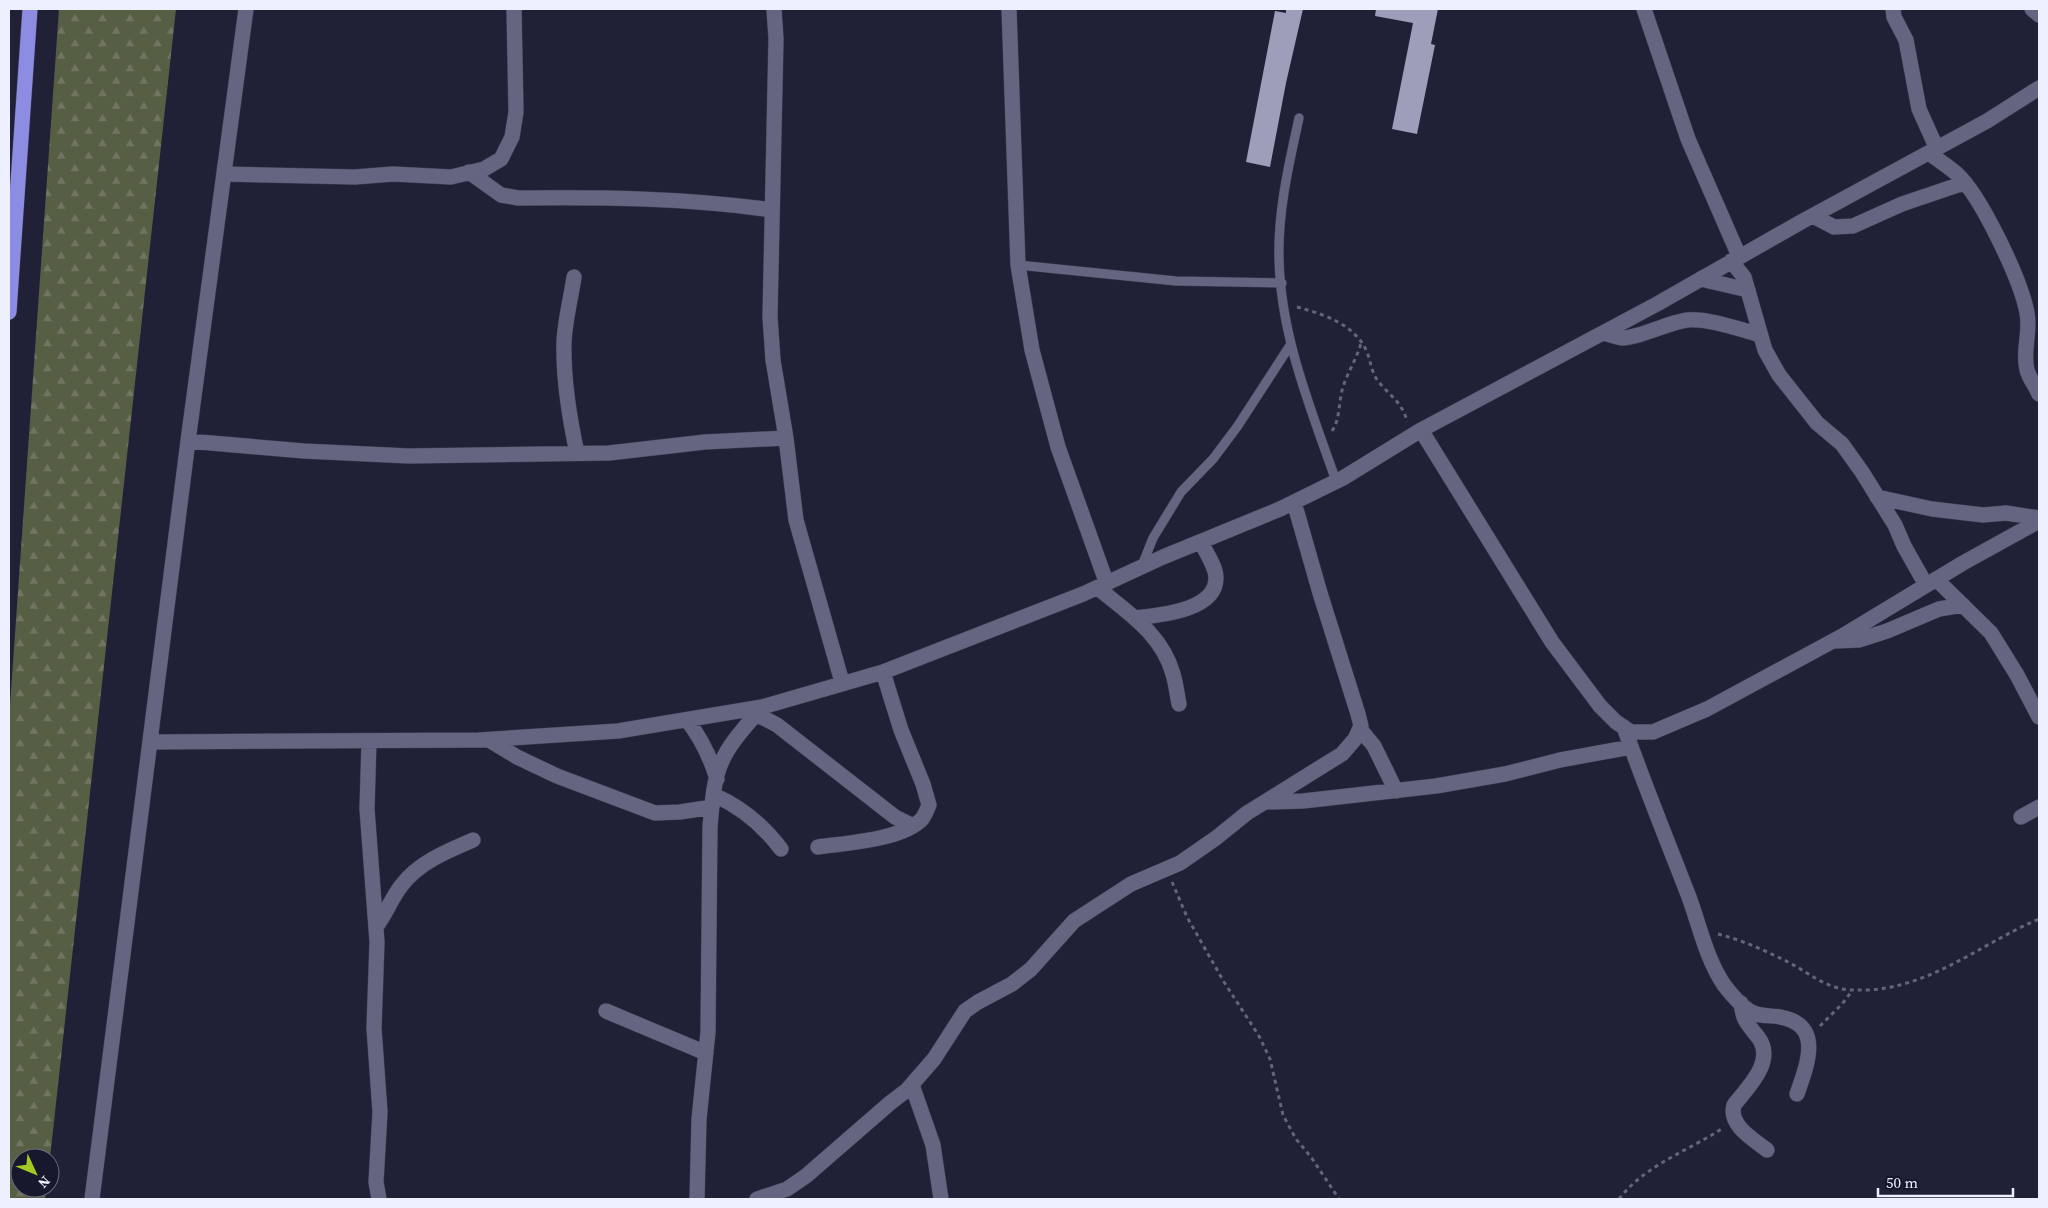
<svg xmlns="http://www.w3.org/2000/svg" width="2048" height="1208" font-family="'Source Serif 4',serif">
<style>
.forest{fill:url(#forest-firs)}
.building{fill:#9c9eba}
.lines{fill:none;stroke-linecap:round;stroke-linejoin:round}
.service-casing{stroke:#3c3c50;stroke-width:10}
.minor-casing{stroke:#3c3c50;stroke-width:16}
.trunk-casing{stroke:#3c3c50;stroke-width:16}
.path{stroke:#646579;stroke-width:3;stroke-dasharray:4 4;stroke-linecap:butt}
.service{stroke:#646580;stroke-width:9}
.minor{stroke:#646580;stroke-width:15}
.trunk{stroke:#8c8de2;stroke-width:15}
</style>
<defs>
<pattern id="forest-firs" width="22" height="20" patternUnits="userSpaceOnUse" patternTransform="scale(1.25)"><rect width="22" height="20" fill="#565e44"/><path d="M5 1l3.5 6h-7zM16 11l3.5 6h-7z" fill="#6f7560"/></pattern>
</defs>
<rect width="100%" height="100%" fill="#202137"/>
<!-- forest -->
<path class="forest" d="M59 9H176L50 1158H20V1188H46L45 1199H9V719Z"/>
<!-- building -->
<path class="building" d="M1286 9H1303L1286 83 1270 167 1246 162 1275 11 1286 13Z
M1376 9H1438L1431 44 1435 45 1417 134 1392 129 1413 23 1375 16Z"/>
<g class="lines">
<!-- service casing -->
<g class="service-casing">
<path id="service" d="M1299 118C1289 164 1278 210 1279 257 1280 335 1311 409 1336 481
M1018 265 1176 281 1282 283
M1141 568 1153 538 1181 492 1213 459 1237 427 1291 344"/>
</g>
<!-- minor casing -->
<g class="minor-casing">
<path id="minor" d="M774 9 776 39 770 317 773 360 786 438 796 520 842 682
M1009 9 1018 265 1032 350 1058 447 1107 584
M1644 9 1688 139 1739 256
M1893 9 1894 17 1906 40 1919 109 1937 149
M2032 9 2039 15
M1929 153C1938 160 1948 166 1957 174 1981 196 2021 280 2027 313 2031 332 2022 351 2027 370 2029 378 2036 387 2039 394
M469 172 501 195 518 198C603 197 687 198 772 210
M224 174 355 177 393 174 451 177 484 169 501 159 512 137 516 112 514 9
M1813 216 1834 227 1853 226 1902 204 1964 183
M1731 261 1744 277 1765 350 1779 375 1817 423 1842 444 1862 472 1895 525 1904 546 1926 585
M574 277C571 298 565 320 564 342 563 380 569 416 577 453
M1702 278 1709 281 1748 290
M1603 333C1609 334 1616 337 1622 338 1640 338 1666 323 1687 320 1708 318 1739 329 1760 335
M1421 430 1552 642 1600 706 1616 722 1631 732H1653L1707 709 1844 635 1963 563 2039 521
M188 441 304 451 409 456 609 453 705 442 786 438
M1877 497 1932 509 1983 515 2006 513 2039 518
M1936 579 1991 633 2017 675 2039 717
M1098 588C1128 613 1162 634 1173 674 1176 684 1177 694 1179 704
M1135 618C1159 615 1216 611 1216 578 1216 566 1206 553 1201 542
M1836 641 1859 640 1887 631 1939 609 1963 605
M756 714 777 725 895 817 913 826
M687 720C701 738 710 756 717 779
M1624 727C1644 784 1667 840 1689 897 1700 927 1706 958 1724 985 1731 994 1743 1009 1754 1013 1762 1017 1772 1015 1780 1017 1824 1025 1807 1065 1797 1094
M1360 729 1374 746 1396 791
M489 740 517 757 557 776 655 813 680 812 712 807
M151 742 479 740 618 731 762 707 883 672 1083 594 1163 557 1280 509 1343 478 1421 430 1657 304 1801 222 1987 121 2039 88
M369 742 367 809 377 942 374 1028 380 1112 376 1182 379 1199
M714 795C741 807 763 825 781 849
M1267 802 1303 801 1436 786 1505 774 1560 760 1631 747
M2021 817 2039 807
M818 847C846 843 902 840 922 819 925 815 927 810 929 805L923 784 901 730 883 672
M376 927C386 914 391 899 401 886 418 863 447 851 473 840
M1741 1003C1743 1021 1747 1023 1758 1037 1776 1061 1748 1087 1734 1105 1728 1125 1753 1139 1767 1150
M606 1011 706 1053
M912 1085 933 1145 941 1199
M92 1199 188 441 246 9
M697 1199 699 1119 708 1032 710 827C712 805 713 781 722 761 731 741 748 724 762 707
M757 1199 787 1189 806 1176 890 1103 907 1090 934 1059 965 1011 978 1002 1012 984 1031 969 1074 921 1131 884 1180 863 1216 838 1247 813 1342 754 1355 739 1361 726 1358 714 1320 593 1294 502"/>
</g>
<!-- trunk casing -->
<g class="trunk-casing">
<path id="trunk" d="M9 312 30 9"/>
</g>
<!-- path -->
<path class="path" d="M1297 307C1323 314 1355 324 1367 352 1371 362 1371 372 1378 381 1388 394 1404 404 1407 422
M1332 431C1341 418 1338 400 1344 384 1349 370 1357 358 1361 343
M1172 882 1187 917 1224 982 1259 1036 1270 1059 1283 1115 1296 1139 1311 1157 1339 1199
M1718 934C1742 940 1766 951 1788 962 1804 970 1818 982 1835 987 1846 991 1857 990 1869 990 1933 986 1982 943 2039 919
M1820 1026 1842 1004 1852 991
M1619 1199C1645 1165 1688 1151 1723 1128"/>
<!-- service -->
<use href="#service" class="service"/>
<!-- minor -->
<use href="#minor" class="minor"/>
<!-- trunk -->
<use href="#trunk" class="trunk"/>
</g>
<!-- border -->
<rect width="2048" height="1208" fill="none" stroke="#eeefff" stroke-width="20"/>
<!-- north arrow -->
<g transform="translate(35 1173) rotate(134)"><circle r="24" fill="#17172d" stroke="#6d6d81"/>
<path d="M0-4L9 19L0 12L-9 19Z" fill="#a4c824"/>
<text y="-8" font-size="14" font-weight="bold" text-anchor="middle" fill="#eeefff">N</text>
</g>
<!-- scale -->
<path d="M1878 1188v8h135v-8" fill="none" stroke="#eeefff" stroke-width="2.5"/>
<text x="1886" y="1188" font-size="15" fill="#eeefff" stroke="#17172d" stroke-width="4" paint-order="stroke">50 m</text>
</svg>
